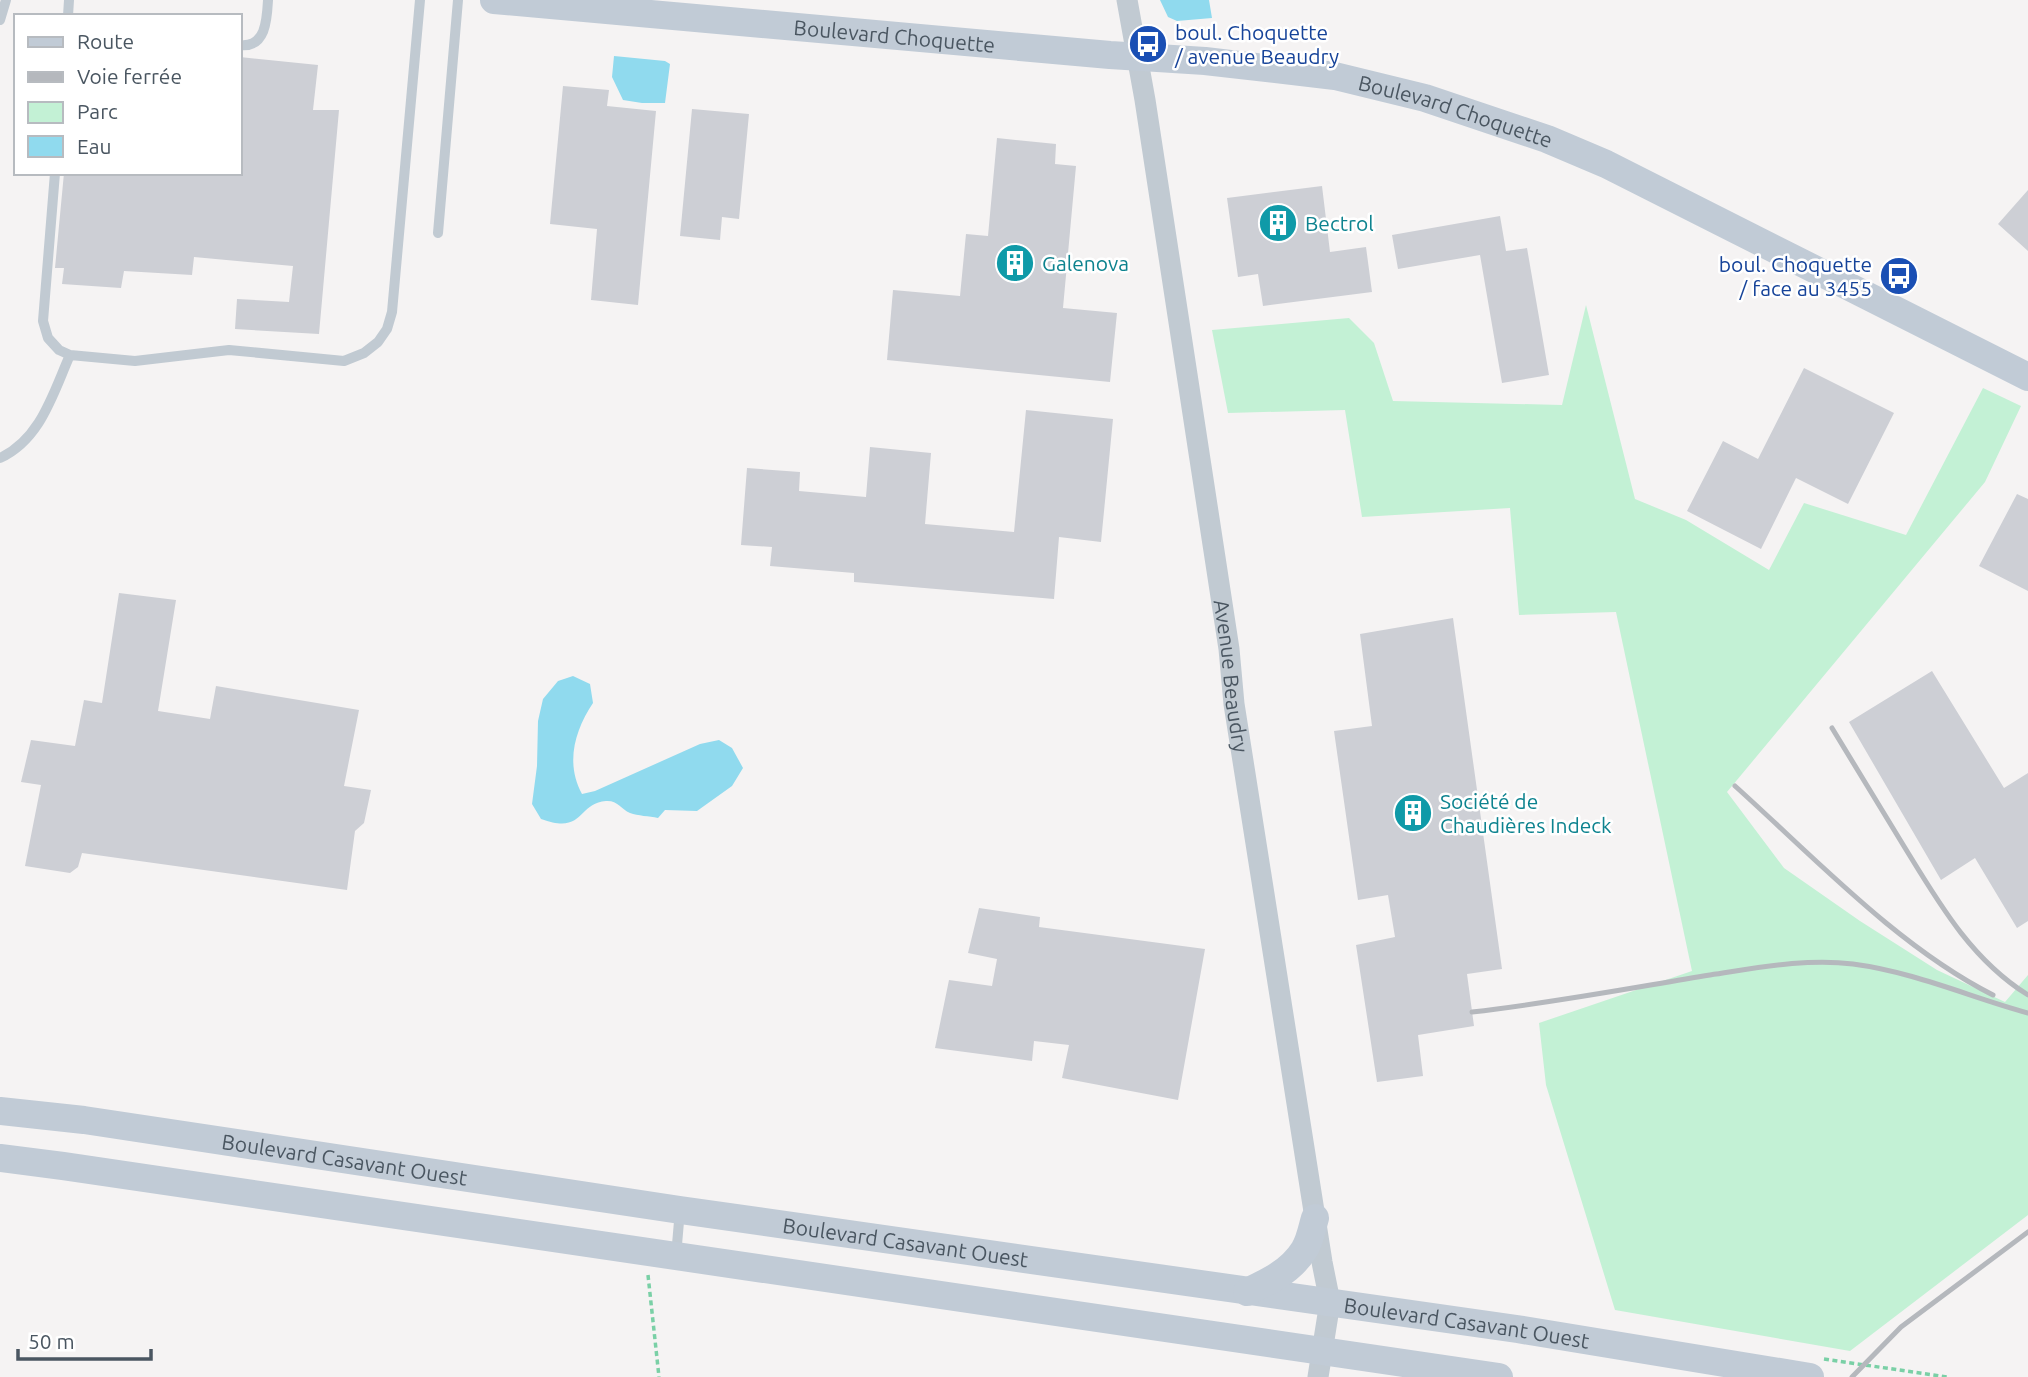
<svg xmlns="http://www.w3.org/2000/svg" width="2028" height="1377" font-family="Ubuntu,sans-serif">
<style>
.green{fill:#c3f1d5}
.water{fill:#90daee}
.building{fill:#cdcfd5}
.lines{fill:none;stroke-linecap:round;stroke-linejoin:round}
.path{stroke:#7ad0a6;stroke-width:3.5;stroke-dasharray:5 3.5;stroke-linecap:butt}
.lane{stroke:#c1cad2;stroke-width:10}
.street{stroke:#c1cad2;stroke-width:21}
.secondary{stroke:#c1cbd6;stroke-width:28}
.rail{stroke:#b5b8bd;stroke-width:5}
.labels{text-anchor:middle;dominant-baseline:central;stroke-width:5;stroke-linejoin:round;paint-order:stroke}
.transit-label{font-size:21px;fill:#164399;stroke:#fff;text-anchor:start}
.street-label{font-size:21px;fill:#4a5661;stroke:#fff}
.culture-label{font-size:21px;fill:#0d838f;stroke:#fff;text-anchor:start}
</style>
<rect width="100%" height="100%" fill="#f5f3f3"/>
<!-- green -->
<path class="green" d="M1586 305 1635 499 1686 520 1769 570 1804 503 1906 535 1983 388 2021 406 1985 482 1727 792 1784 868 1860 921 1937 970 2005 1002 2028 975V1215L1850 1351 1615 1310 1546 1085 1539 1023 1692 971 1616 612 1519 615 1510 508 1362 517 1345 410 1228 413 1212 330 1349 318 1374 343 1393 401 1562 405Z"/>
<!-- water -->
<path class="water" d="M1160 0H1209L1212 18 1177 21 1168 17Z
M614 56 665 61 670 64 665 103H642L623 100 612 77Z
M573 676 590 684 593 703C575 730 565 763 582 794L595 791 700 744 719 740 732 748 743 768 732 786 697 811 665 810 658 818C649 816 638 816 630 813 621 809 617 800 606 801 577 803 585 835 541 819L532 804 537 766 538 721 543 699 558 681Z"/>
<!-- building -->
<path class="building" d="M240 57 318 65 313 110H339L319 334 235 329 237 299 289 302 293 266 194 257 192 275 124 271 121 288 62 284 64 268H55L64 173H240Z
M563 86 609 90 607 106 656 111 638 305 591 300 597 229 550 224Z
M692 109 749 114 739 219 722 217 720 240 680 236Z
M997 138 1056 144 1055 164 1076 166 1063 308 1117 313 1110 382 887 360 893 290 960 296 966 234 988 236Z
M1322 186 1330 252 1366 247 1372 292 1263 306 1258 274 1238 277 1227 198Z
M2028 190V251L1998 224Z
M1500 216 1506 251 1527 248 1549 375 1502 383 1480 255 1398 269 1392 235Z
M1804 368 1894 413 1848 504 1796 478 1761 549 1687 511 1723 441 1758 459Z
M1026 410 1113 419 1101 542 1059 537 1054 599 854 582V573L770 566 772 547 741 545 747 468 800 472 799 491 866 497 870 447 931 453 925 524 1014 532Z
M2017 494 2028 499V591L1979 566Z
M119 593 176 600 158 711 210 719 216 686 359 710 344 786 371 790 364 823 355 831 347 890 82 853 78 867 70 873 25 866 41 785 21 782 31 740 75 746 84 700 102 703Z
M1453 618 1502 969 1467 974 1474 1026 1418 1035 1423 1076 1377 1082 1356 945 1395 937 1388 895 1358 900 1334 731 1372 726 1360 634Z
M1932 671 2004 788 2028 773V921L2017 928 1975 858 1941 880 1849 722Z
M979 908 1040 917 1039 927 1205 949 1178 1100 1062 1078 1069 1045 1034 1041 1032 1061 935 1048 949 980 992 986 997 959 968 953Z"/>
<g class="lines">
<!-- path -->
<path class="path" d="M648 1275 659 1377
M1824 1359 1947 1377"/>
<!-- lane -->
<path class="lane" d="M68 16 69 0
M0 20 6 0
M240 45C266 48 267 19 268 0
M55 173 43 321 48 338 59 350 70 355 135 361 229 350 344 361 364 353 378 342 387 329 392 312 420 0
M438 233 458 0
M0 458C41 439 53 393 70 355
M676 1256 680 1210"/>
<!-- street -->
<path class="street" id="s1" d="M1127 0 1145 100 1229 649 1234 704 1322 1262 1330 1302 1318 1377"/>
<!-- secondary -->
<g class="secondary">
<path id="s2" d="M494 0 1110 55 1205 61 1335 76 1425 98 1547 139 1606 164 2028 377"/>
<path id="s3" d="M0 1111 84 1120 680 1210 1517 1329 1810 1377"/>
<path d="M0 1158 63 1166 1499 1377"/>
<path d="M1247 1292C1268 1282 1291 1271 1304 1250 1310 1241 1312 1228 1315 1218"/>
</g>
<!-- rail -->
<path class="rail" d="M1832 728C1855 766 1879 805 1902 843 1937 900 1970 959 2028 995
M1735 786C1814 857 1898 947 1993 995
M1472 1012C1552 1003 1631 988 1710 975 1757 968 1806 958 1853 964 1914 972 1970 997 2028 1013
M1852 1377 1901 1327 2028 1232"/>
</g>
<!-- icons -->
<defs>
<g id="bus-disc" transform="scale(2.0125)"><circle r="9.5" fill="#1a4fb4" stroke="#fff"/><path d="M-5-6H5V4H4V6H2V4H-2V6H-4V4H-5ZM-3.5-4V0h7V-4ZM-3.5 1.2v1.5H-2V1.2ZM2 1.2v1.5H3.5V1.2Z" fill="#fff"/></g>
<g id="building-disc" transform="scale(2.0125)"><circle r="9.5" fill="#0f9aa8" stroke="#fff"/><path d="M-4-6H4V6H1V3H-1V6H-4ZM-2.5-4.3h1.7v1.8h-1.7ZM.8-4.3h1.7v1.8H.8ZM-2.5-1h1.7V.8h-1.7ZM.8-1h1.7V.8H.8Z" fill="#fff"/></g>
</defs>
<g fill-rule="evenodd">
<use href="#bus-disc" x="1148" y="44"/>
<use href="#building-disc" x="1278" y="223"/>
<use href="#building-disc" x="1015" y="263"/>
<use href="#bus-disc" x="1899" y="276"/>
<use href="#building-disc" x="1413" y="813"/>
</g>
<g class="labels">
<!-- transit labels -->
<g class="transit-label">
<text x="1175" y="32">boul. Choquette<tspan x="1175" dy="24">/ avenue Beaudry</tspan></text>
<text x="1872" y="264" text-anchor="end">boul. Choquette<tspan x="1872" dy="24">/ face au 3455</tspan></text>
</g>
<!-- street labels -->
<g class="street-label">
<text stroke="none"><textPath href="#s2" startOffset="402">Boulevard Choquette</textPath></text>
<text stroke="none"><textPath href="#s2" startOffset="970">Boulevard Choquette</textPath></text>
<text stroke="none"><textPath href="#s1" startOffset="684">Avenue Beaudry</textPath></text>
<text stroke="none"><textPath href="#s3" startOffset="348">Boulevard Casavant Ouest</textPath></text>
<text stroke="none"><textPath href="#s3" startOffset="915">Boulevard Casavant Ouest</textPath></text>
<text stroke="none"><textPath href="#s3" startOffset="1482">Boulevard Casavant Ouest</textPath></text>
</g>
<!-- culture labels -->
<g class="culture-label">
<text x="1305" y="223">Bectrol</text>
<text x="1042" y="263">Galenova</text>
<text x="1440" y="801">Société de<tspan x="1440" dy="24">Chaudières Indeck</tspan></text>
</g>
</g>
<!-- legend -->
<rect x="14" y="14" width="228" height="161" fill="#ffffff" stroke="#b7bbc0" stroke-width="2"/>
<rect x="28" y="37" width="35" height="10" fill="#c1cbd6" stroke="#b7bbc0" stroke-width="2"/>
<text x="77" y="49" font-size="21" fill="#4a5661">Route</text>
<rect x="28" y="72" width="35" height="10" fill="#b5b8bd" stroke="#b7bbc0" stroke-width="2"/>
<text x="77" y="84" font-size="21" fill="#4a5661">Voie ferrée</text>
<rect x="28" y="102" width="35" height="21" fill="#c3f1d5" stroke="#b7bbc0" stroke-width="2"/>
<text x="77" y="119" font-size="21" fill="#4a5661">Parc</text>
<rect x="28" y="136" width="35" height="21" fill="#90daee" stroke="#b7bbc0" stroke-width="2"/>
<text x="77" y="154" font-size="21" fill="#4a5661">Eau</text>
<!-- scale -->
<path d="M18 1349v10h133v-10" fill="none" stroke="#4a5661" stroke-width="3.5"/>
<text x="28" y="1349" font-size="21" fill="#4a5661" stroke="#ffffff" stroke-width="5" paint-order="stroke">50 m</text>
</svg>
